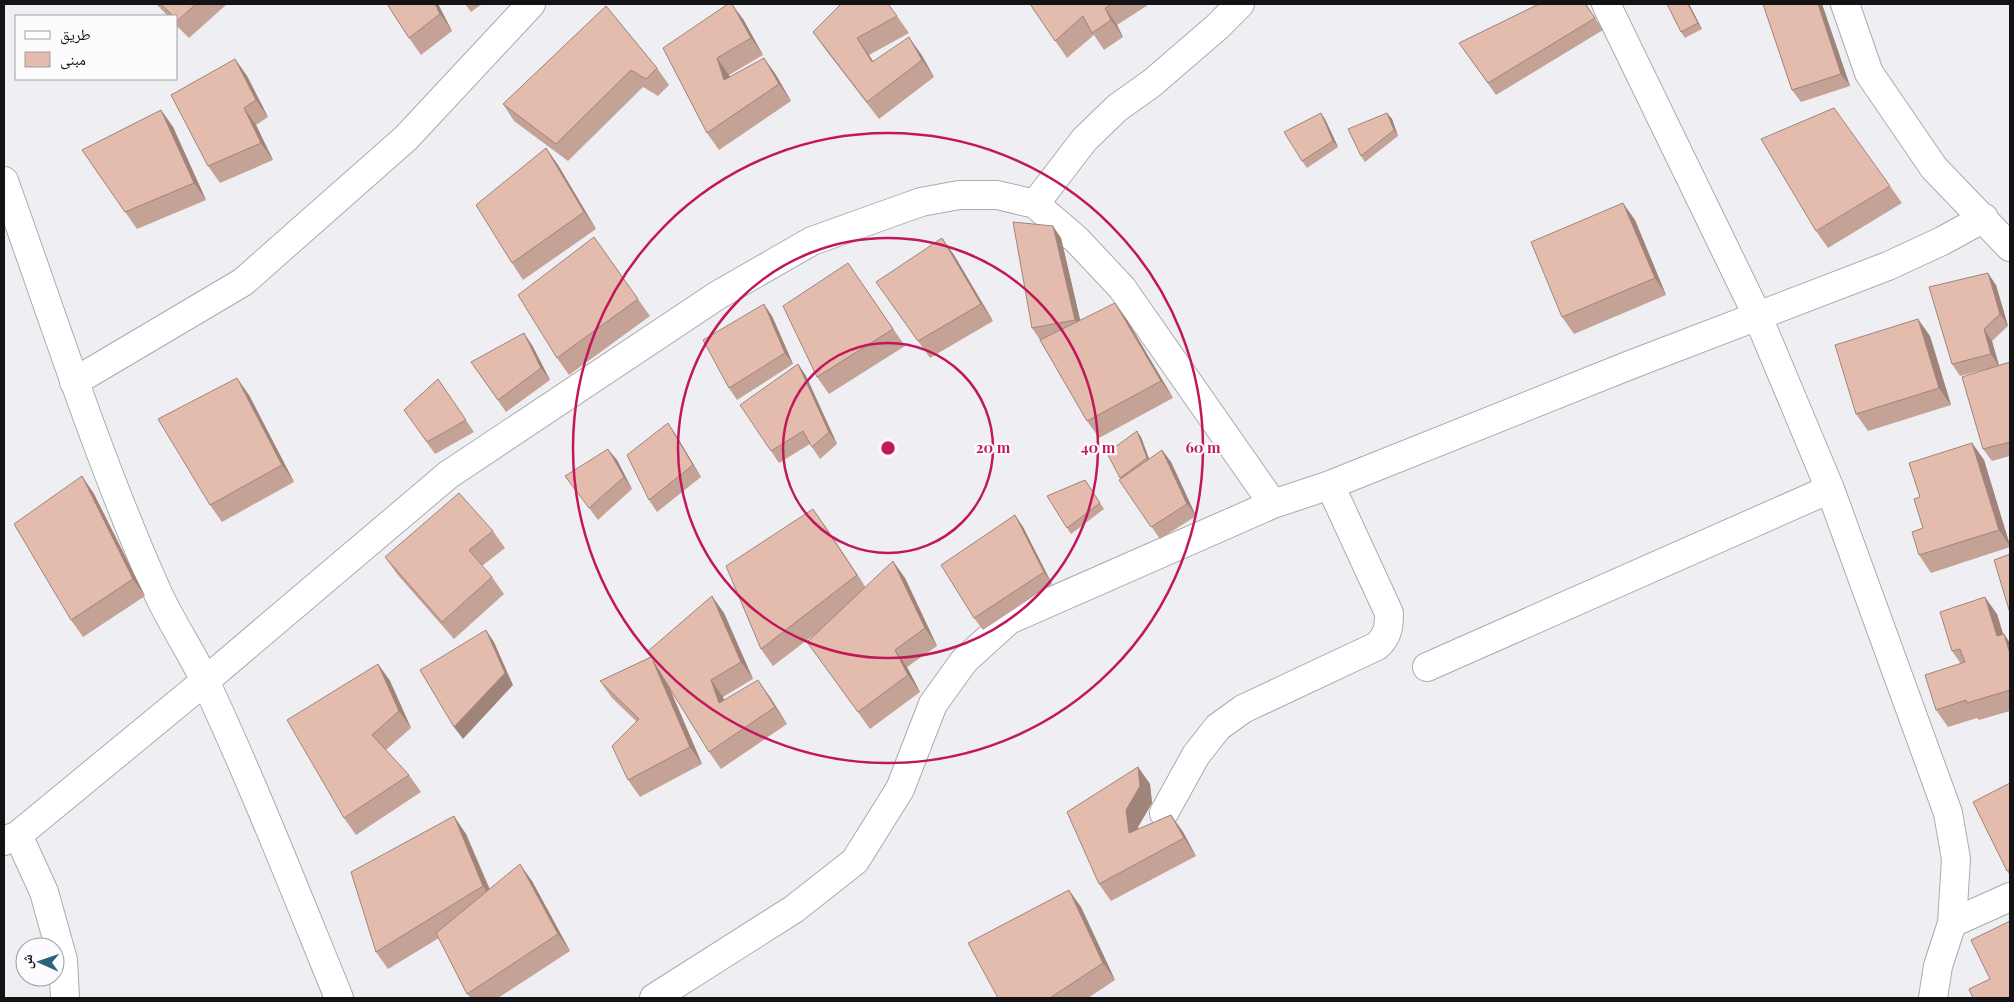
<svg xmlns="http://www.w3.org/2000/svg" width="2014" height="1002" font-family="'Playfair Display','Noto Naskh Arabic',serif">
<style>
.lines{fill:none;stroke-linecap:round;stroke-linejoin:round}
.street-casing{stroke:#ababaf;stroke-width:30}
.street{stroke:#fff;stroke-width:28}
.wall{fill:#c4a296}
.shaded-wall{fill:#a0847a}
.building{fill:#e4bcae;stroke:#a0847a}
.ring{fill:none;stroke:#c2185b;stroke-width:2.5}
.centre{fill:#c2185b;stroke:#fcfcff;stroke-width:2.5}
.ring-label{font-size:15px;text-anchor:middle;font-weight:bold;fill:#c2185b;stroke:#fcfcff;stroke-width:4.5;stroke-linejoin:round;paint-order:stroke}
</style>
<rect width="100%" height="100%" fill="#efeff3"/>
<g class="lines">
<!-- street casing -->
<g class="street-casing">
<path id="street" d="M1606 4 1758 317 1830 489 1948 813 1956 859 1952 923 1938 966 1933 998
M1845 4 1869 73 1934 168 2010 247
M4 181C53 317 97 456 156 589 170 621 191 651 206 683 254 786 296 893 339 998
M1035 204 1084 140 1117 108 1152 83 1217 27 1240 4
M74 382 243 282 406 138 531 4
M1427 667 1830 489
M1164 813 1196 755 1218 727 1243 709 1377 646C1388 636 1389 627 1389 613L1330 485
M18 835 44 892 63 960 65 998
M4 841 18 835 205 681 448 475 718 295 812 241 921 202 959 195H997L1035 204 1077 240 1122 288 1273 504
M1952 923 2010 897
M654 998 794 909 855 861 900 789 933 704 964 661 1009 620 1273 504 1330 485 1630 365 1888 266 1942 241 1984 218"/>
</g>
<!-- street -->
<use href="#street" class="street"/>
</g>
<!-- wall -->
<path class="wall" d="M156 4H227L189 38 176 25V16H168Z
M387 4H438L452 31 421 55 409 38Z
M465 4H482L471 12Z
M1030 4H1147L1148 5 1117 25 1123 37 1104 50 1094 35 1067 58Z
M1586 4 1603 30 1496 95 1459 43Z
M1667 4H1689L1702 29 1685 38 1681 32Z
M1763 4H1822L1850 86 1801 102 1792 90Z
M606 6 657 68 669 85 658 96 643 87 568 161 514 121 503 104Z
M897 16 909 33 869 55 873 61 921 54 934 77 879 119 825 49 813 32Z
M743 19 763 55 729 75 730 77 764 58 776 75 791 101 719 150 707 133 663 48Z
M235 59 247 76 268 117 256 125 273 160 220 183 208 166Z
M161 110 173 127 206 200 137 229 82 150Z
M1387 113 1392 119 1398 136 1365 162 1361 156Z
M1325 119 1338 147 1307 168 1302 161Z
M546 148 558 165 596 229 523 280 512 263Z
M1890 186 1902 203 1828 248 1816 231Z
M1635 220 1666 295 1574 334 1562 317Z
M594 237 650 316 569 375 557 358Z
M942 238 954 255 993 321 930 358 888 299Z
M1061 238 1080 320H1127L1173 398 1099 438 1087 421 1040 340 1032 328Z
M848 263 905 346 829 394 817 377Z
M1996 285 2008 326 1992 341 1999 365 2010 362V456L1992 461 1983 449 1995 367 1960 376 1952 364Z
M772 316 793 364 737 400 729 388Z
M1930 336 1951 405 1868 431 1856 414Z
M532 345 550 380 506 412 471 362Z
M798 364 806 376 837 444 820 459 810 444 779 463 771 451Z
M438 379 474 432 435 454 404 410Z
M249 395 294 482 222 522 210 505Z
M676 435 701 477 657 512 649 500Z
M1141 437 1149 459 1162 450 1171 462 1196 516 1160 539 1119 480 1121 479 1107 453Z
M1972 443 1984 460 2010 545V547L1931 573 1919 555 1923 528 1920 497Z
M617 460 632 489 598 520 565 476Z
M82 476 94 494 145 596 83 637 71 620Z
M1085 480 1104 509 1071 534 1067 528Z
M1015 515 1023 527 1052 584 983 630 974 618Z
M825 526 865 587 905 578 937 646 907 667 920 692 870 729 807 642 815 634 773 666 761 649Z
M493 531 505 548 482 566 492 577 504 594 454 639 397 574 385 557Z
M724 613 753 679 723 697 724 700 770 697 787 724 721 769 709 752 669 686 702 764 640 797 628 780 637 722 612 698 600 681 651 657Z
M1997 614 2003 634 2010 643V711L1979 720 1977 718 1948 727 1936 710 1961 664 1952 651Z
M378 664 390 681 411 728 386 750 409 775 421 792 356 835 344 818Z
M1138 767 1150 784 1152 803 1138 827V829L1171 815 1183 832 1196 856 1111 901 1099 884Z
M2010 783V876L2007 871Z
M466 834 490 889 532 881 570 951 498 998H471L467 994 439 938 388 969 376 952Z
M1081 907 1115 980 1088 998H998Z"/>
<!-- shaded-wall -->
<path class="shaded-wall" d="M435 4H438L452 31 440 14Z
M732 4 743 19 763 55 751 38Z
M1688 4H1689L1702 29 1698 23Z
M1818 4H1822L1850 86 1841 74Z
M1105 8 1117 25 1123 37 1111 20Z
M909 37 921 54 934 77 922 60Z
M857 38 869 55 884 79 872 62Z
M717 58 729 75 736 97 724 80Z
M764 58 776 75 791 101 779 84Z
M235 59 247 76 268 117 256 100Z
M244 108 256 125 273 160 261 143Z
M161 110 173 127 206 200 194 183Z
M1321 113 1325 119 1338 147 1333 141Z
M1387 113 1392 119 1398 136 1394 130Z
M546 148 558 165 596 229 584 212Z
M1623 203 1635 220 1666 295 1655 278Z
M1053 226 1061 238 1083 332 1075 320Z
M942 238 954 255 993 321 981 304Z
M1988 273 1996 285 2008 326 2000 314Z
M1115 303 1127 320 1173 398 1161 381Z
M764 304 772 316 793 364 785 353Z
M1918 319 1930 336 1951 405 1939 388Z
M1984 329 1992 341 1999 366 1991 354Z
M524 333 532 345 550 380 541 368Z
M798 364 806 376 837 444 829 432Z
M237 378 249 395 294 482 282 465Z
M668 423 676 435 701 477 693 465Z
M1137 431 1141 437 1151 464 1147 458Z
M1972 443 1984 460 2010 546 1999 530Z
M608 449 617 460 632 489 624 477Z
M1162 450 1171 462 1196 516 1187 504Z
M82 476 94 494 145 596 133 579Z
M813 509 825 526 869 592 857 575Z
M1015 515 1023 527 1052 584 1044 572Z
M893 561 905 578 937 646 925 628Z
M712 596 724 613 753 679 741 662Z
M1985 597 1997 614 2009 653 1997 636Z
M486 630 494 642 513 685 463 739 454 727Z
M2004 634 2010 643V654Z
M895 650 907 667 920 692 908 675Z
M653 661 665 678 702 764 690 747Z
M378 664 390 681 411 728 399 711Z
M711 680 723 697 731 720 719 703Z
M758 680 770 697 787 724 775 707Z
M1138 767 1150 784 1152 803 1138 827 1141 850 1129 833 1126 810Z
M1171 815 1183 832 1196 856 1184 838Z
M454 816 466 834 495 903 483 886Z
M520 864 532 881 570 951 558 934Z
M1069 890 1081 907 1115 980 1103 963Z"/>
<!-- building -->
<path class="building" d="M161 4H196L177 21 176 20V16H173Z
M387 4H435L440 14 409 38Z
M728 4H732L751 38 717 58 724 80 764 58 779 84 707 133 663 48Z
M841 4H888L897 16 857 38 872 62 909 37 922 60 867 102 813 32Z
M1030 4H1112L1105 8 1111 20 1092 33 1083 16 1055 41Z
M1539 4H1585L1595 18 1488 83 1459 43Z
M1667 4H1688L1698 23 1681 32Z
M1763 4H1818L1841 74 1792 90Z
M606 6 657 68 646 79 631 70 556 144 503 104Z
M235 59 256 100 244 108 261 143 208 166 171 95Z
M1834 108 1890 186 1816 231 1761 139Z
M161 110 194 183 125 212 82 150Z
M1321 113 1333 141 1302 161 1284 132Z
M1387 113 1394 130 1361 156 1348 129Z
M546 148 584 212 512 263 476 205Z
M1623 203 1655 278 1562 317 1531 242Z
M1013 222 1053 226 1075 320 1032 328Z
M594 237 638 299 557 358 518 295Z
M942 238 981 304 918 341 876 282Z
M848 263 893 329 817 377 783 306Z
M1988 273 2000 314 1984 329 1991 354 1952 364 1929 287Z
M1115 303 1161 381 1087 421 1040 340Z
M764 304 785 353 729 388 703 340Z
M1918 319 1939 388 1856 414 1835 345Z
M524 333 541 368 498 400 471 362Z
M2010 362V442L1983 449 1962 377Z
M798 364 829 432 812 447 803 431 771 451 740 405Z
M237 378 282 465 210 505 158 419Z
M438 379 466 420 427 442 404 410Z
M668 423 693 465 649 500 627 455Z
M1137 431 1147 458 1120 478 1107 453Z
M1972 443 1999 530 1919 555 1912 532 1923 528 1914 499 1920 497 1909 463Z
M608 449 624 477 589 508 565 476Z
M1162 450 1187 504 1151 527 1119 480Z
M82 476 133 579 71 620 14 524Z
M1085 480 1100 503 1067 528 1047 496Z
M459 493 493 531 469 550 492 577 442 622 385 557Z
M813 509 857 575 761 649 726 566Z
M1015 515 1044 572 974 618 941 565Z
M2010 554V613L1994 560Z
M893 561 925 628 895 650 908 675 858 712 807 642Z
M712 596 741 662 711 680 719 703 758 680 775 707 709 752 653 661 690 747 628 780 612 746 639 719 600 681 651 657 647 652Z
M1985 597 1997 636 2004 634 2010 654V690L1967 703 1966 700 1936 710 1925 675 1965 662 1960 649 1952 651 1940 612Z
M486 630 505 673 454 727 420 670Z
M378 664 399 711 372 735 409 775 344 818 287 720Z
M1138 767 1140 786 1126 810 1129 833 1171 815 1184 838 1099 884 1067 812Z
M2010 783V869L2007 871 1973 802Z
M454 816 483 886 376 952 351 872Z
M520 864 558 934 467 994 436 933Z
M1069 890 1103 963 1050 998H998L968 943Z
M2010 921V998H1973L1969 989 1990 979 1971 940Z"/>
<!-- distance rings -->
<g class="ring">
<circle cx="888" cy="448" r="105"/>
<circle cx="888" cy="448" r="210"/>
<circle cx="888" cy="448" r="315"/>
</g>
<circle cx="888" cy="448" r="8" class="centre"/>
<g class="ring-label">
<text x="993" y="453">20 m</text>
<text x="1098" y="453">40 m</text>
<text x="1203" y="453">60 m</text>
</g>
<!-- border -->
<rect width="2014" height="1002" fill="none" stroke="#131315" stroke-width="10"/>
<!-- legend -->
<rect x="15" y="15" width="162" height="65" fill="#fcfcff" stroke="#9f9fa1"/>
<rect x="25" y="31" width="25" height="8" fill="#ffffff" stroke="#9f9fa1"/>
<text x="60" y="40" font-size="15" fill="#131315">طريق</text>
<rect x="25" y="52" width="25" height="15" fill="#e4bcae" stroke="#9f9fa1"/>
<text x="60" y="65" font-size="15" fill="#131315">مبنى</text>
<!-- north arrow -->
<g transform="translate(40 962) rotate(272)"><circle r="24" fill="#fcfcff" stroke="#9f9fa1"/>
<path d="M0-4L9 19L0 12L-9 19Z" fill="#2c627d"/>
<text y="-8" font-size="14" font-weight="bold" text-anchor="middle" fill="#131315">ش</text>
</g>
</svg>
